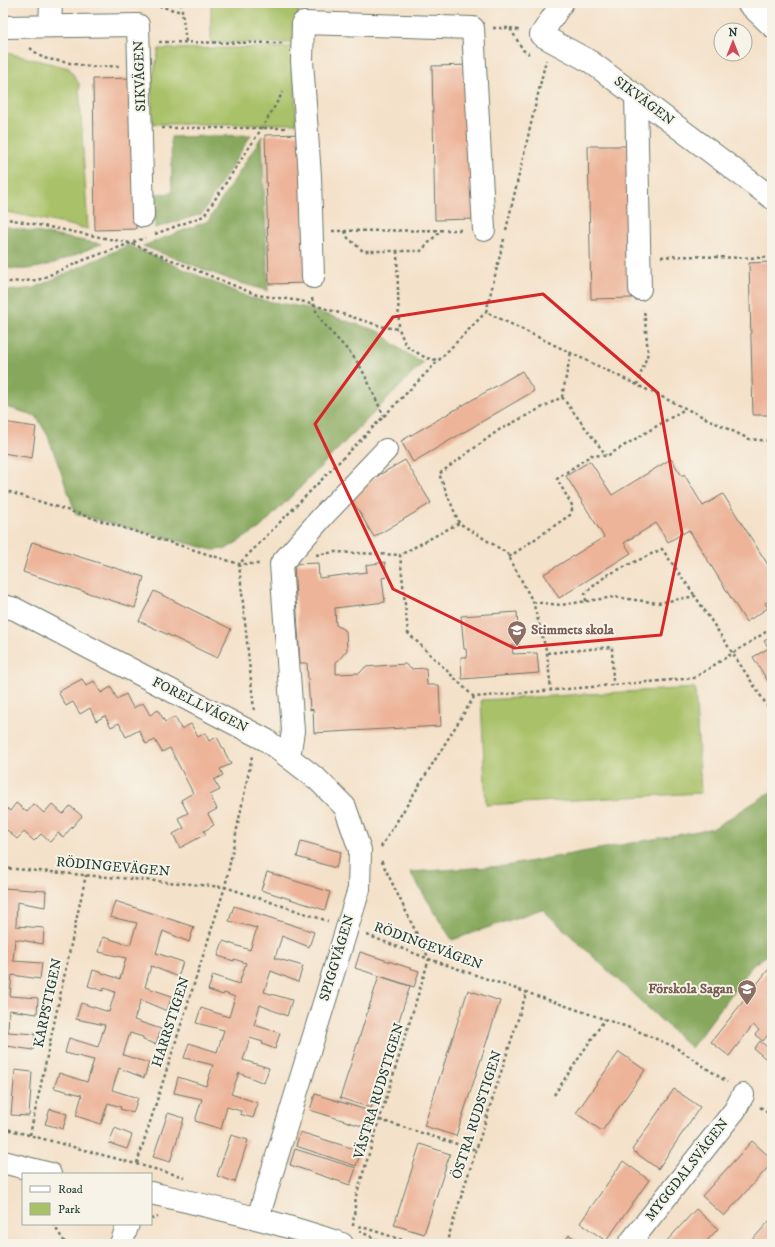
<svg xmlns="http://www.w3.org/2000/svg" width="775" height="1247" font-family="'IM FELL DW Pica',serif">
<style>
.green{fill:#a9c167;stroke:#647f4e}
.forest{fill:#86a75c;stroke:#527248}
.building{fill:#edb499}
.lines{fill:none;stroke-linecap:round;stroke-linejoin:round}
.minor-casing{stroke:#6a7668;stroke-width:24}
.path{stroke:#6a7668;stroke-width:2.5;stroke-dasharray:3 3;stroke-linecap:butt}
.minor{stroke:#fff;stroke-width:22}
.marked{fill:none;stroke:#d62828;stroke-width:3;stroke-linejoin:round}
.labels{text-anchor:middle;dominant-baseline:central;stroke-width:4;stroke-linejoin:round;paint-order:stroke}
.street-label{font-size:14px;fill:#1f3d34;stroke:#f7f3e8}
.education-label{font-size:14px;font-weight:bold;fill:#785e54;stroke:#f7f3e8;text-anchor:start}
</style>
<rect width="100%" height="100%" fill="#f7f3e8"/>
<filter id="ink" filterUnits="userSpaceOnUse"><feTurbulence type="fractalNoise" baseFrequency=".025" numOctaves="2"/><feDisplacementMap in="SourceGraphic" scale="8" xChannelSelector="R" yChannelSelector="G"/><feConvolveMatrix kernelMatrix="1 2 1 2 8 2 1 2 1" color-interpolation-filters="sRGB"/></filter>
<filter id="wash" filterUnits="userSpaceOnUse"><feTurbulence type="fractalNoise" baseFrequency=".012" numOctaves="4" result="noise"/><feDisplacementMap in="SourceGraphic" scale="16" xChannelSelector="R" yChannelSelector="G"/><feGaussianBlur stdDeviation="0.9" result="paint"/><feColorMatrix in="noise" values="0 0 0 0 0 0 0 0 0 0 0 0 0 0 0 0 0 1.4 0 .05"/><feComposite in="paint" operator="in"/></filter>
<g filter="url(#wash)">
<rect width="100%" height="100%" fill="#f4e1c9"/>
<!-- green -->
<path class="green" d="M211 3H298L300 43H211Z
M295 47 296 124H153L151 85 159 49Z
M3 52 69 68 79 84 88 229 3 211Z
M695 688 701 793 486 805 481 700Z"/>
<!-- forest -->
<path class="forest" d="M251 135 202 214 155 228V194L172 193 171 137Z
M262 136 268 291 234 281 143 246 208 221Z
M3 226 101 244C70 256 37 276 3 267Z
M128 245 250 298 302 307 381 332 400 349 423 363 260 528 226 549 213 550 76 514 48 436 36 416 3 406V323L8 291 34 288Z
M772 791V952L754 964 691 1048 542 909 452 940 410 872 505 866 714 828Z"/>
<g id="blocks">
<!-- building -->
<path class="building" d="M764 3H772V10Z
M472 65 475 219 435 220 432 66Z
M134 78 136 229 95 230 93 79Z
M305 134 309 283 269 284 265 135Z
M588 146H629L632 298 591 299Z
M772 262V415H753L749 263Z
M522 371 534 391 413 462 401 441Z
M3 422 36 427 32 458 3 453Z
M671 459 682 476 684 474 703 506 723 494 772 571V599L765 603 768 608 746 622 689 530 668 542 656 523 624 543 631 553 559 598 544 574 604 537 566 476 590 461 612 495Z
M405 460 431 503 374 537 348 493Z
M32 542 144 577 135 608 23 572Z
M385 562 387 577 382 578 385 602 335 608 336 625 346 631 347 650 338 661H336V674L360 673 365 667 405 664 411 669 426 668 427 685H439L441 726 314 733 313 709 310 710 307 663H300L294 564 318 563 319 578 367 572 366 565Z
M154 591 231 629 217 658 139 621Z
M517 612 519 645H512L513 654 537 653 539 673 462 679 461 657H467L466 649H464L461 616Z
M772 636V688L753 657 769 648 764 641Z
M82 679 86 686 94 681 101 693 111 687 117 699 126 694 133 708 143 703 150 715 158 710 165 722 175 717 181 729 191 724 198 737 205 733 209 741 217 737 231 764 220 769 223 775 214 780 220 790 210 795 217 809 208 814 214 825 204 831 206 834 180 848 173 834 184 828 178 818 188 813 181 800 193 793 170 748 162 752 155 740 146 744 139 730 126 737 119 723 111 727 105 716 96 721 90 708 80 714 73 702 66 706 58 692Z
M16 803 27 812 34 804 44 813 52 804 63 814 70 806 82 816 63 837 58 833 50 842 41 834 34 841 24 832 17 839 7 830 3 835V805L10 811Z
M301 841 341 852 336 868 297 857Z
M267 872 330 892 325 910 261 890Z
M3 888 46 891 45 907 17 902 16 926 44 928 43 944 15 939 13 961 42 963 40 979 12 975 10 996 38 998 37 1014 9 1010 8 1032 35 1034 33 1050 7 1046 5 1069H3Z
M115 901 194 927 189 942 163 931 156 953 183 962 178 977 151 966 145 987 172 996 167 1011 141 1000 134 1020 161 1029 156 1044 143 1040V1037L130 1033 123 1055 149 1063 144 1078 119 1068 112 1090 138 1098 133 1113 120 1109 121 1107 108 1103 101 1124 76 1116 82 1095 54 1088 59 1073 87 1082 94 1060 65 1053 69 1038 98 1047 105 1025 76 1019 81 1003 109 1012 115 992 104 988 103 991 88 986 93 970 120 979 126 958 99 952 103 937 130 945 137 923 110 917Z
M234 906 314 932 309 947 282 936 275 958 303 966 298 982 271 971 264 992 292 1000 287 1016 260 1005 254 1025 280 1033 275 1049 262 1044 263 1042 250 1038 243 1060 269 1068 264 1083 239 1073 231 1094 258 1103 253 1118 240 1114 241 1111 227 1107 221 1129 195 1121 202 1099 174 1093 178 1077 206 1086 213 1065 184 1058 189 1043 217 1052 224 1030 196 1023 201 1008 229 1017 235 997 224 993 223 995 208 990 213 975 239 984 246 963 234 959V961L218 956 223 941 250 950 257 928 229 921Z
M360 952 419 971 414 987 355 968Z
M772 965V1040L767 1036 763 1041 755 1035 759 1030 753 1025 729 1056 711 1042Z
M379 976 410 986 371 1108 340 1098Z
M468 990 500 1001 456 1136 424 1126Z
M760 1041 772 1051V1057L769 1061 754 1049Z
M619 1052 645 1070 602 1131 576 1113Z
M15 1070 32 1072 29 1116 11 1115Z
M674 1089 700 1107 658 1169 632 1150Z
M315 1094 373 1112 368 1128 310 1110Z
M50 1109 67 1114 63 1129 45 1124Z
M168 1113 184 1118 170 1162 153 1157Z
M115 1128 132 1135 127 1149 109 1143Z
M300 1132 361 1151 356 1166 296 1146Z
M231 1135 248 1140 235 1182 217 1176Z
M752 1141 772 1159V1163L724 1216 702 1196Z
M420 1144 450 1154 424 1234 394 1225Z
M295 1149 356 1168 350 1185 290 1165Z
M623 1161 649 1180 606 1241 580 1223Z
M696 1209 718 1229 704 1244H664Z
M772 1218V1244H757L752 1240Z
M569 1235 583 1244H563Z"/>
</g>
</g>
<g filter="url(#ink)">
<use href="#blocks" fill-opacity="0" stroke="#6a7668" stroke-width="1"/>
<g class="lines">
<!-- minor casing -->
<g class="minor-casing">
<path id="minor" d="M562 3 541 35 591 62 772 198
M748 3 772 26
M50 25 51 3
M3 27 138 25 143 216
M636 95 640 289
M313 277 310 177 302 61 303 23 473 28 484 230
M3 606 15 609 266 740 317 779 345 807 360 850 359 889 258 1218
M289 757 293 731 281 564 323 516 386 450
M3 1162 50 1174
M151 1193C216 1208 279 1222 342 1244
M121 1244 128 1224
M629 1244 735 1110 743 1095"/>
</g>
<!-- path -->
<path class="path" d="M147 3 182 12
M181 3 186 42
M493 28H510L523 50 529 54
M510 28 521 31
M159 42 282 43
M30 48 43 58 91 67 119 66
M162 128H287
M3 218 130 243 257 295 301 301 384 327 399 329 406 346 426 358 437 360
M506 230 546 60
M332 231 463 230
M345 231 348 238 363 251H421L440 231
M155 234 204 216 262 128 283 92
M504 239 486 312 749 439 772 441
M397 251 399 329
M661 257C698 254 735 260 772 257
M3 280 9 282 38 280 84 260 145 238
M312 298C316 324 344 342 358 363 368 379 375 399 384 416
M637 385 648 353 644 309
M562 397 606 455
M3 490 239 564H261
M459 523 439 474 499 430 562 397 571 352
M316 555 335 552 400 555
M509 557 570 515 573 507 557 479 591 455 607 456 685 409
M586 601 585 593 607 575 662 549 695 596
M533 602 561 605 614 597 658 603 695 596 772 713
M547 653 612 647 613 685
M474 697 408 633 400 555 459 523 507 553 533 602 547 653 551 690
M254 710 239 564 486 312
M381 847 474 697 694 678 772 628
M3 868 225 887 328 921
M367 935 429 959 633 1029 675 1047 727 1082
M554 1095 605 1019
M760 1107 772 1116
M380 1120 476 1150
M3 1128 184 1177
M30 1135 86 875
M137 1163 225 887 252 756
M3 1188 9 1187
M151 1219 158 1217
M53 1224 66 1244
M353 1226 356 1196 429 959 381 860
M359 1226 415 1244
M359 1231 386 1244
M446 1244 527 991"/>
<!-- minor -->
<use href="#minor" class="minor"/>
</g>
</g>
<!-- marked area -->
<path class="marked" d="M543 294 658 393 682 533 661 635 514 648 393 589 315 424 393 317Z"/>
<!-- icons -->
<defs>
<g id="school-pin" transform="scale(1)"><path d="M0 17L-7.5 6A9.5 9.5 0 1 1 7.5 6Z" fill="#8d6e63" stroke="#f7f3e8"/><path d="M0-5L7-2L0 1L-7-2ZM-4 1L0 2.5L4 1V4Q0 6-4 4Z" fill="#fff"/></g>
</defs>
<g fill-rule="evenodd">
<use href="#school-pin" x="517" y="630"/>
<use href="#school-pin" x="747" y="989"/>
</g>
<g class="labels">
<!-- street labels -->
<g class="street-label">
<text transform="translate(140 76) rotate(-92)">SIKVÄGEN</text>
<text transform="translate(644 101) rotate(37)">SIKVÄGEN</text>
<text transform="translate(200 705) rotate(27)">FORELLVÄGEN</text>
<text transform="translate(113 867) rotate(5)">RÖDINGEVÄGEN</text>
<text transform="translate(428 946) rotate(20)">RÖDINGEVÄGEN</text>
<text transform="translate(337 958) rotate(-73)">SPIGGVÄGEN</text>
<text transform="translate(48 1003) rotate(-78)">KARPSTIGEN</text>
<text transform="translate(171 1022) rotate(-72)">HARRSTIGEN</text>
<text transform="translate(379 1091) rotate(-73)">VÄSTRA RUDSTIGEN</text>
<text transform="translate(477 1115) rotate(-72)">ÖSTRA RUDSTIGEN</text>
<text transform="translate(687 1170) rotate(-52)">MYGGDALSVÄGEN</text>
</g>
<!-- education labels -->
<g class="education-label">
<text x="531" y="630">Stimmets skola</text>
<text x="733" y="989" text-anchor="end">Förskola Sagan</text>
</g>
</g>
<!-- margin -->
<rect width="775" height="1247" fill="none" stroke="#f7f3e8" stroke-width="16"/>
<!-- legend -->
<rect x="22" y="1173" width="130" height="52" fill="#f7f3e8" stroke="#a1aaa0"/>
<rect x="30" y="1186" width="20" height="6" fill="#ffffff" stroke="#a1aaa0"/>
<text x="58" y="1193" font-size="12" fill="#1f3d34">Road</text>
<rect x="30" y="1203" width="20" height="12" fill="#a9c167" stroke="#a1aaa0"/>
<text x="58" y="1213" font-size="12" fill="#1f3d34">Park</text>
<!-- north arrow -->
<g transform="translate(733 42)"><circle r="19" fill="#f7f3e8" stroke="#a1aaa0"/>
<path d="M0-3L7 15L0 10L-7 15Z" fill="#d1495b"/>
<text y="-6" font-size="11" font-weight="bold" text-anchor="middle" fill="#1f3d34">N</text>
</g>
</svg>
